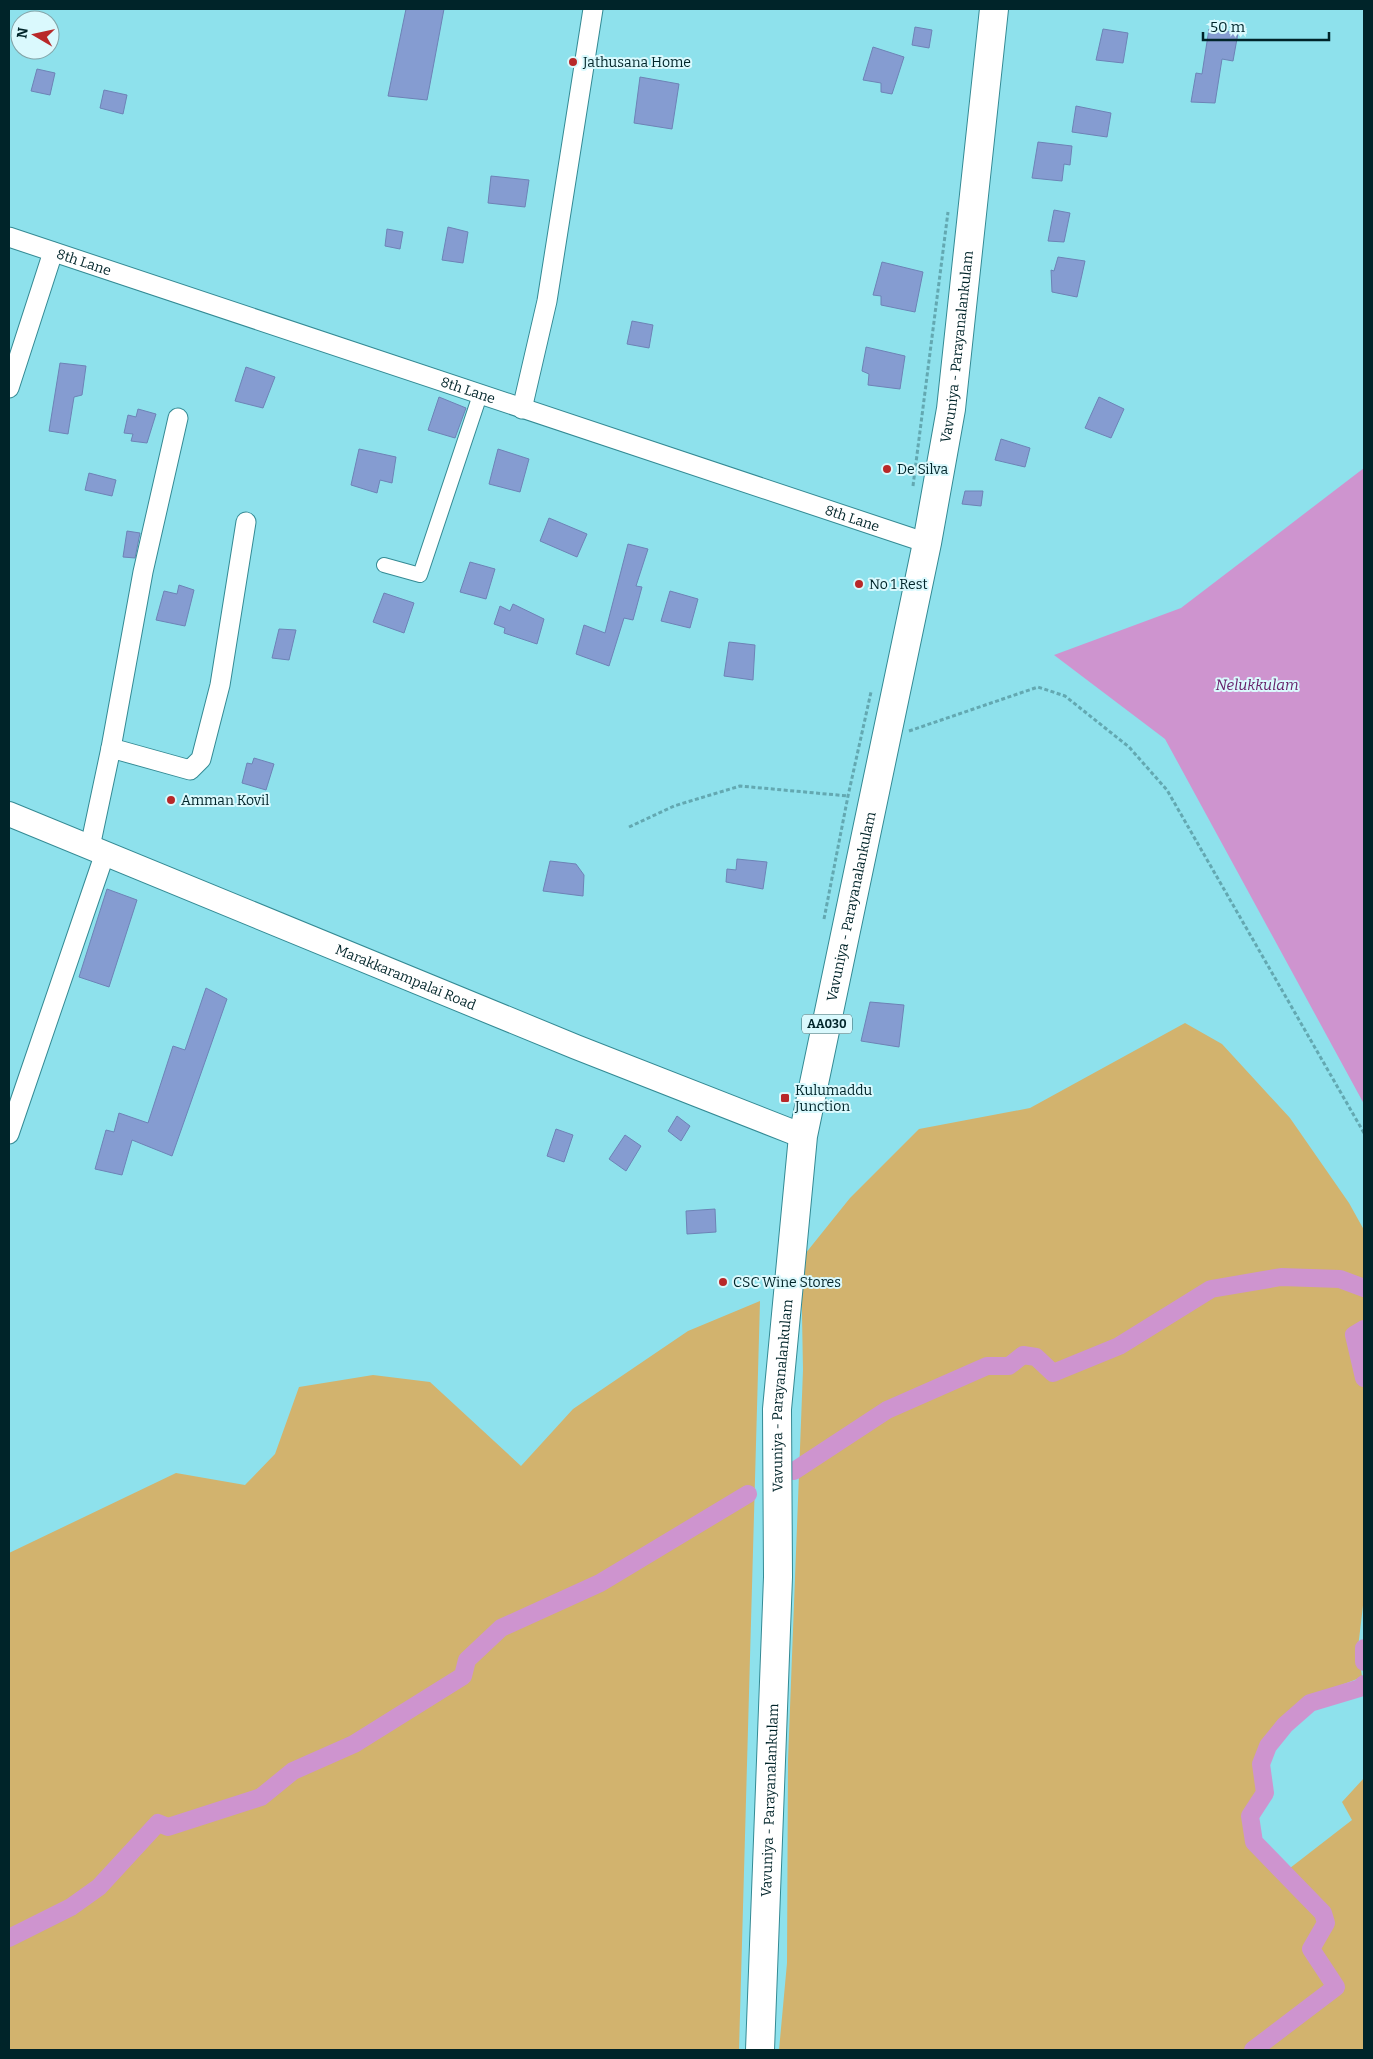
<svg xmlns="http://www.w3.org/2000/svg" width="1373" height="2059" font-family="Bitter,serif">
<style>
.green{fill:#d2b36e}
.water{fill:#ce94cf}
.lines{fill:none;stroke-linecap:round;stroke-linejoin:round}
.canal{stroke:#ce94cf;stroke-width:18}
.building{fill:#859cd1;stroke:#6d83b6}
.pedestrian-casing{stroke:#348a94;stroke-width:16}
.minor-casing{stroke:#348a94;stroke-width:21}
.tertiary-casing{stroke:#348a94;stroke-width:26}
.trunk-casing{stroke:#348a94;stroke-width:30}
.path{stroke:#63a8b1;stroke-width:3;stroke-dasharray:4 2.5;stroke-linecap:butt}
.pedestrian{stroke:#fff;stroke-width:14}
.minor{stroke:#fff;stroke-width:19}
.tertiary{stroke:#fff;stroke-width:24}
.trunk{stroke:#fff;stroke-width:28}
.poi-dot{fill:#b82829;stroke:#daf9fd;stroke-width:2}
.labels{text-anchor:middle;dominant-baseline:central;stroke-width:4;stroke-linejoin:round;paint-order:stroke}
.shield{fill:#daf9fd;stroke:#416469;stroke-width:1}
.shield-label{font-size:12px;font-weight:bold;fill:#002429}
.poi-label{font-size:14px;fill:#002429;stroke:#daf9fd;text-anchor:start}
.street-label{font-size:14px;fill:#002429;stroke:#daf9fd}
.water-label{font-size:15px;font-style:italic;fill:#68236b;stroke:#daf9fd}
</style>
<rect width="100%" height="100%" fill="#8ee1ec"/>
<!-- green -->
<path class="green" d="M1185 1023 1222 1044 1290 1118 1349 1203 1364 1230V1597L1358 1648 1362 1677 1316 1695 1289 1714 1267 1739 1254 1769 1258 1793 1251 1843 1281 1875 1352 1820 1342 1802 1364 1778V2050H779L787 1963 788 1760 803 1370 801 1259 850 1198 919 1129 1030 1108Z
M760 1301 739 2050H9V1553L176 1473 245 1485 275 1454 299 1387 373 1375 430 1382 521 1466 573 1409 688 1331Z"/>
<!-- water -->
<path class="water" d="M1364 468V1104L1165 739 1054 655 1181 608Z"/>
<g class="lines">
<!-- canal -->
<path class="canal" d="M1364 1329 1354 1335 1364 1378
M794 1471 887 1410 987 1366H1009L1023 1355 1036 1357 1053 1373 1119 1346 1211 1289 1281 1277 1340 1279 1364 1288
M1364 1648V1662
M9 1938 71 1907 99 1887 158 1823 168 1827 261 1797 293 1771 354 1744 463 1676 467 1660 501 1628 600 1583 748 1494
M1253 2050 1336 1987 1311 1949 1326 1923 1323 1913 1254 1842 1250 1816 1265 1793 1261 1764 1268 1746 1285 1725 1310 1703 1360 1688 1364 1684"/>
</g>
<!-- building -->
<path class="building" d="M406 9H444L427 100 388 96Z
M915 27 932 30 929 48 912 45Z
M1103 29 1128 33 1123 63 1096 60Z
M1209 29 1238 33 1233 61 1222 59 1215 103 1191 102 1196 73 1202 74Z
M873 47 904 57 892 94 881 92V83L863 80Z
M37 69 55 73 50 95 31 91Z
M640 77 679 84 672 129 634 123Z
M104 90 127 95 123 114 100 108Z
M1076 106 1111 113 1107 137 1072 132Z
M1038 142 1072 146 1070 165 1064 164 1062 181 1032 178Z
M491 176 529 180 525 207 488 203Z
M1054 210 1070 213 1064 242 1048 241Z
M448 227 468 232 463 263 442 260Z
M387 229 403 232 400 249 385 246Z
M1058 257 1085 261 1077 297 1052 292 1051 270 1054 271Z
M882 262 923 272 915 312 881 305V296L873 295Z
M632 321 653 325 649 348 627 344Z
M866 347 905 356 900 389 868 385 869 374 862 371Z
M60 363 86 366 82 395 74 397 68 434 49 431Z
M246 367 275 377 263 408 235 401Z
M439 397 466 408 455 438 428 430Z
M1099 397 1124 409 1111 438 1085 428Z
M138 409 156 414 147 443 131 441 133 434 124 433 128 415 136 417Z
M1001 439 1030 448 1025 467 995 460Z
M359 449 396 457 392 483 380 480 377 493 351 485Z
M498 449 529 459 520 492 489 484Z
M89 473 116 480 112 496 85 490Z
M965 491H983L981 506 962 504Z
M549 518 587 534 577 557 540 541Z
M127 531 140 533 135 558 123 557Z
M628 544 648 549 636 586 642 587 633 620 624 618 609 666 576 654 584 625 605 633Z
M470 562 495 569 486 599 460 592Z
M179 585 194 590 185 626 156 620 164 591 177 594Z
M670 591 698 599 690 628 661 621Z
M384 593 414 603 404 633 373 622Z
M513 604 544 619 537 644 504 633 505 628 494 624 500 606 510 611Z
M279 629 296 630 289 660 272 658Z
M729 642 755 645 753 680 724 676Z
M254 758 274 764 266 790 242 783 247 763 252 764Z
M737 859 767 862 763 889 726 882 727 869 736 870Z
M550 861 576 864 584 875 583 896 543 891Z
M107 889 137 900 109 987 79 977Z
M206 988 227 999 172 1156 132 1140 122 1175 95 1169 106 1130 114 1132 119 1113 148 1123 173 1046 185 1050Z
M870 1002 904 1005 899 1047 861 1041Z
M677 1116 690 1126 681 1141 668 1131Z
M556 1129 573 1135 564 1162 547 1156Z
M625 1135 641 1146 626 1171 609 1159Z
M715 1209 716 1232 687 1234 686 1211Z"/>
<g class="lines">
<!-- pedestrian casing -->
<g class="pedestrian-casing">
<path id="pedestrian" d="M384 565 420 575 480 395"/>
</g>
<!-- minor casing -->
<g class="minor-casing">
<g id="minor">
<path id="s1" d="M9 237 927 543"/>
<path d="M9 388 53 252"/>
<path d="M522 409 547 301 593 9"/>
<path d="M111 748 190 770 201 759 220 685 246 522"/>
<path d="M90 847 111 748 143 572 178 418"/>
<path d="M9 1134 105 853"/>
</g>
</g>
<!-- tertiary casing -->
<g class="tertiary-casing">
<g id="tertiary">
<path id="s2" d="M9 814 576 1047 803 1136"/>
</g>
</g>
<!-- trunk casing -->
<g class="trunk-casing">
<g id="trunk">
<path id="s3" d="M760 2050 778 1577 777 1409 803 1136 927 543 951 409 994 9"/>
</g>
</g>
<!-- path -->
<path class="path" d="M913 486 948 212
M909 731 1038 687 1065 696 1129 747 1167 790 1364 1133
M629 827 674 806 740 786 848 796
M824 919 848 796 871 692"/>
<!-- pedestrian -->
<use href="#pedestrian" class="pedestrian"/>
<!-- minor -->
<use href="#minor" class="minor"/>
<!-- tertiary -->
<use href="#tertiary" class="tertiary"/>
<!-- trunk -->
<use href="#trunk" class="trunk"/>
</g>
<!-- markers -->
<g class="poi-dot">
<circle cx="573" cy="62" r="5"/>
<circle cx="887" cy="469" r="5"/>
<circle cx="859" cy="584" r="5"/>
<circle cx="171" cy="800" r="5"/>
<rect x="780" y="1093" width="10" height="10" rx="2.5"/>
<circle cx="723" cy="1282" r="5"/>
</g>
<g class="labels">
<!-- shield labels -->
<rect class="shield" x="802" y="1014.5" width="50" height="19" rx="4"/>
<g class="shield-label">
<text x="827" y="1024">AA030</text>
</g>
<!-- poi labels -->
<g class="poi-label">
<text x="583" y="62">Jathusana Home</text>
<text x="897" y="469">De Silva</text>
<text x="869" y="584">No 1 Rest</text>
<text x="181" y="800">Amman Kovil</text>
<text x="795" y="1090">Kulumaddu<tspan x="795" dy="16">Junction</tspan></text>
<text x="733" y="1282">CSC Wine Stores</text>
</g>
<!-- street labels -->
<g class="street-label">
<text stroke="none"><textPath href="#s1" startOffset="79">8th Lane</textPath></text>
<text stroke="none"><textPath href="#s3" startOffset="1720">Vavuniya - Parayanalankulam</textPath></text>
<text stroke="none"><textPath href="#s1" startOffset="484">8th Lane</textPath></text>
<text stroke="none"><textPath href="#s1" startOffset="889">8th Lane</textPath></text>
<text stroke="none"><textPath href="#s3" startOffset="1150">Vavuniya - Parayanalankulam</textPath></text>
<text stroke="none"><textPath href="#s2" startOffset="429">Marakkarampalai Road</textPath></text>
<text stroke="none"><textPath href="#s3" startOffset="655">Vavuniya - Parayanalankulam</textPath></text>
<text stroke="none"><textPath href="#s3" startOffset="250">Vavuniya - Parayanalankulam</textPath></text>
</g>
<!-- water labels -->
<g class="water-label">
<text x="1257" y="685">Nelukkulam</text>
</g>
</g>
<!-- border -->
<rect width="1373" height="2059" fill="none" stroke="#002429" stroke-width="20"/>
<!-- north arrow -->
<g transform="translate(35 35) rotate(279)"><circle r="24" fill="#daf9fd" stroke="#83a4a8"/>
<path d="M0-4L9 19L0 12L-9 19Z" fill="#b82829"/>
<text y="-8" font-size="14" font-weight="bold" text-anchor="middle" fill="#002429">N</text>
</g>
<!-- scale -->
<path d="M1203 32v8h126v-8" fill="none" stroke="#002429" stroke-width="2.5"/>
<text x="1210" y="32" font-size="15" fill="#002429" stroke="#daf9fd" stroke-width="4" paint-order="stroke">50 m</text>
</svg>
